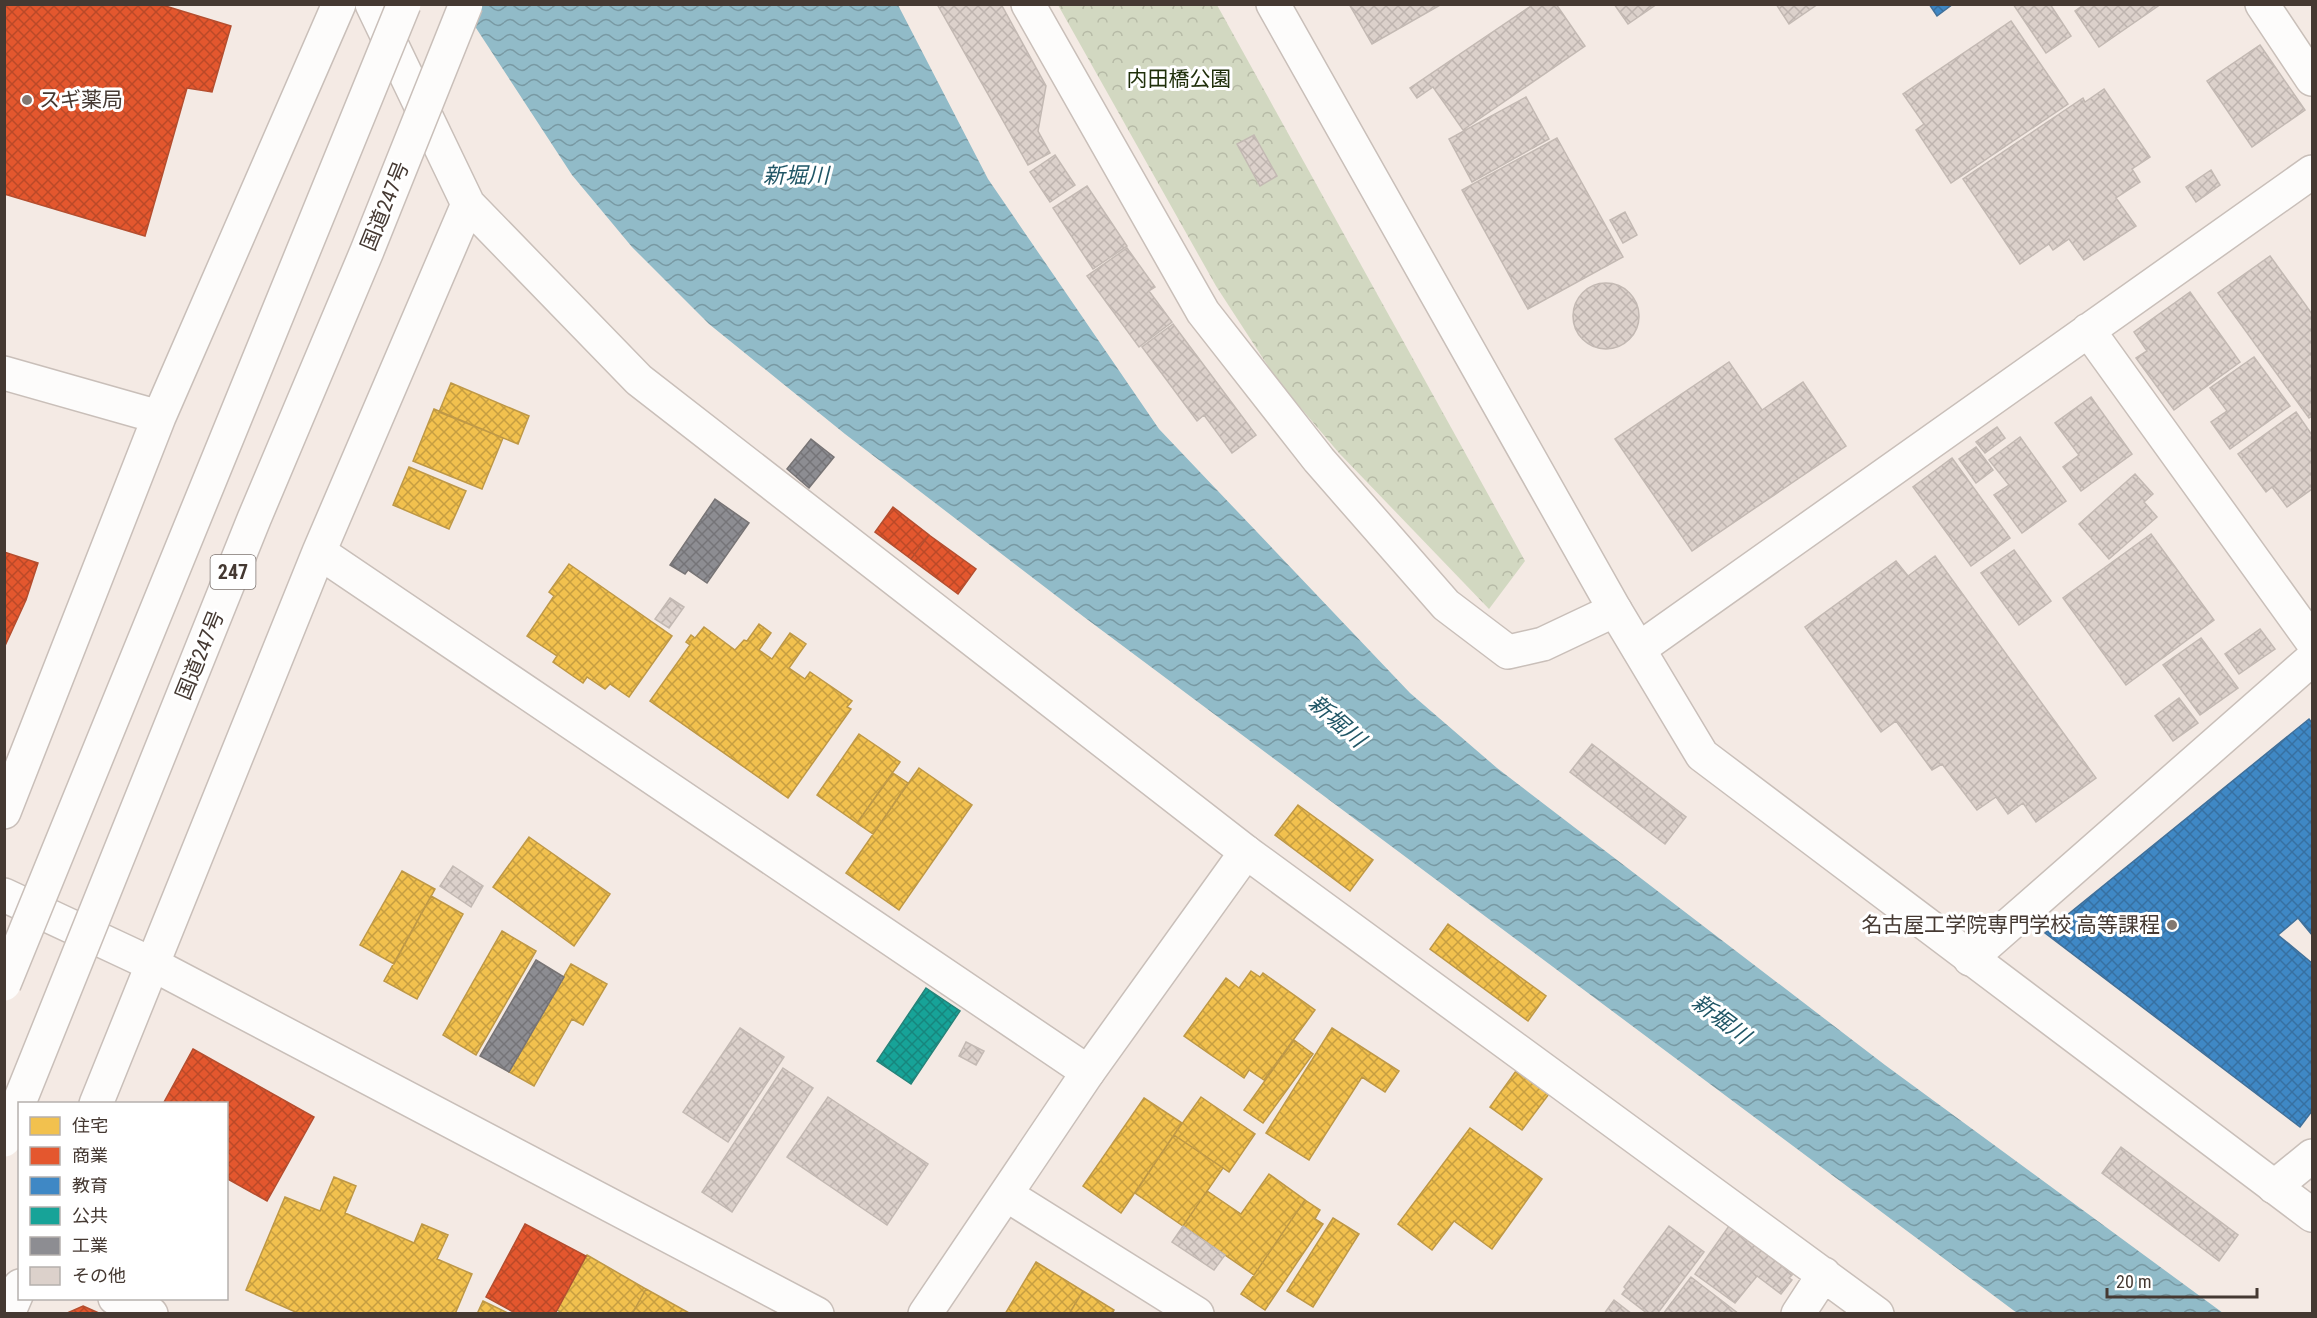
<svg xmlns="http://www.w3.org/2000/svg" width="2317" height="1318" font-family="'Roboto Condensed','Noto Sans JP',sans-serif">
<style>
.park{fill:url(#park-crowns)}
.water{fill:url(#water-waves)}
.homes{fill:url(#homes-cross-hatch);stroke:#be9846;stroke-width:1.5}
.shops{fill:url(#shops-cross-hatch);stroke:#b44e2f;stroke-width:1.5}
.schools{fill:url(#schools-cross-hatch);stroke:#417099;stroke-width:1.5}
.public{fill:url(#public-cross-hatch);stroke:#258379;stroke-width:1.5}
.industry{fill:url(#industry-cross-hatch);stroke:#777475;stroke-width:1.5}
.building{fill:url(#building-cross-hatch);stroke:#c3b9b3;stroke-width:1.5}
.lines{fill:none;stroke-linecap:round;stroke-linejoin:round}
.minor-casing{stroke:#c9bfb9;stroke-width:36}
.tertiary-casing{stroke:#c9bfb9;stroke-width:36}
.minor{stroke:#fdfcfb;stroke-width:33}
.tertiary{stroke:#fdfcfb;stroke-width:33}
.trunk-bridge-casing{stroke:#c9bfb9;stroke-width:36;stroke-linecap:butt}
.trunk-bridge{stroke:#fdfcfb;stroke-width:33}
.poi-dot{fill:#827770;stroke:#fff;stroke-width:2}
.labels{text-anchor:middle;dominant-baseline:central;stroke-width:6;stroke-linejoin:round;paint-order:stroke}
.shield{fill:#fff;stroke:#7d7470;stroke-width:1.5}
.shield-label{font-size:20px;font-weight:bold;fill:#453932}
.park-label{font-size:21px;fill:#20300b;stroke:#fff}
.poi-label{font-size:21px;fill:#453932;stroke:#fff;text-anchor:start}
.street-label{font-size:21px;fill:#453932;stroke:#fff}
.water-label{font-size:22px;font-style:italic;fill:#205666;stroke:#fff}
</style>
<defs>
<pattern id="park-crowns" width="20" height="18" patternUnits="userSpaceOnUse" patternTransform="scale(1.5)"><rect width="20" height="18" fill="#d2d8c1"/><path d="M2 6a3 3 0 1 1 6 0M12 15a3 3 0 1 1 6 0" fill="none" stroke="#b6baa6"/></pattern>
<pattern id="water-waves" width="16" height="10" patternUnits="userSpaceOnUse" patternTransform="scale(1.5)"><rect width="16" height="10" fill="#91bbc8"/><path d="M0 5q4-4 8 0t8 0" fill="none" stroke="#7899a3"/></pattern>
<pattern id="homes-cross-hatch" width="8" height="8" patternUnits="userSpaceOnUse" patternTransform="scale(1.5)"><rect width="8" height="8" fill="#f2c14e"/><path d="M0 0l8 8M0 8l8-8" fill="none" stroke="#c69e41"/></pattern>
<pattern id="shops-cross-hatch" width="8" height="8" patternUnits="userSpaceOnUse" patternTransform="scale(1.5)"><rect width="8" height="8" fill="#e4572e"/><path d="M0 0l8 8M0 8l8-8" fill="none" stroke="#bb4928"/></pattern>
<pattern id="schools-cross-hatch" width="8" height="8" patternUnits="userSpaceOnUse" patternTransform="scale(1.5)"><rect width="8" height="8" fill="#3f88c5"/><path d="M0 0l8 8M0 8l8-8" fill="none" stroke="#3770a1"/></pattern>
<pattern id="public-cross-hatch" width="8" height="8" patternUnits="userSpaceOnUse" patternTransform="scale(1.5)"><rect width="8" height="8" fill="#17a398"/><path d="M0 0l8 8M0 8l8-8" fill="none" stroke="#17867d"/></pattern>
<pattern id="industry-cross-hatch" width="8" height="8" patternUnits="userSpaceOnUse" patternTransform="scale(1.5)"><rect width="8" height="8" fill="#8d8d92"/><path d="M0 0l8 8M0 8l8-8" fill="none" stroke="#757478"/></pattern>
<pattern id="building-cross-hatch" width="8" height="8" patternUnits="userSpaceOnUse" patternTransform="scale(1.5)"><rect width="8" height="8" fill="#dcd1cb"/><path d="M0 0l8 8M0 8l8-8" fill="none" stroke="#beb4af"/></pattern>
</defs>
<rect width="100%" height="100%" fill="#f4eae4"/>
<!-- park -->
<path class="park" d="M1058 5H1217L1525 561 1489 609 1339 453 1277 380 1216 286Z"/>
<!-- water -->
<path class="water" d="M461 5H898L988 179 1159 429 1410 693 1497 768 1885 1065 2223 1313H2017L1084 617 845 434 709 324 632 247 572 175Z"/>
<!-- homes -->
<path class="homes" d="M451 383 529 416 518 444 439 412Z
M434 409 503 438 482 489 413 461Z
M409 467 466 491 449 529 393 505Z
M569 564 672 636 629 697 610 684 605 689 587 677 583 683 553 662 557 656 527 636 554 596 549 592Z
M759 624 771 633 759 650 772 659 790 633 806 644 789 668 805 679 810 672 852 701 847 707 851 709 788 798 650 701 690 645 686 642 691 635 695 638 704 627 735 650 744 640 747 641Z
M859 734 900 762 857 823 817 795Z
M919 768 972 805 899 910 846 873Z
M893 773 908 783 873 834 857 823Z
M1298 805 1373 860 1350 891 1275 835Z
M529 837 610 894 574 946 493 887Z
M402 871 435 889 394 964 360 945Z
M431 896 463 914 417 999 384 981Z
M1448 924 1546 996 1528 1021 1430 949Z
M502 931 536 951 476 1055 443 1035Z
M571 964 607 984 583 1025 572 1019 534 1086 509 1072Z
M1251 971 1260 977 1263 973 1315 1010 1264 1080 1249 1070 1244 1078 1184 1036 1226 978 1239 988Z
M1332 1028 1399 1071 1385 1092 1362 1077 1309 1160 1266 1133Z
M1294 1040 1313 1054 1263 1123 1244 1110Z
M1516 1071 1549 1094 1522 1130 1490 1107Z
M1201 1097 1255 1134 1229 1172 1174 1135Z
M1144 1098 1182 1123 1121 1213 1083 1186Z
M1470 1128 1542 1179 1492 1249 1454 1221 1432 1250 1398 1224Z
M1174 1135 1223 1168 1183 1226 1135 1193Z
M1269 1174 1305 1200 1254 1275 1183 1226 1207 1191 1241 1214Z
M334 1177 356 1186 345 1213 414 1243 422 1224 448 1235 437 1259 472 1274 455 1314H300L246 1290 285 1197 320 1211Z
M1305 1200 1320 1210 1315 1219 1323 1224 1265 1310 1241 1294Z
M1333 1218 1359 1234 1313 1307 1287 1291Z
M587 1255 646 1289 632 1314H564L557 1310Z
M1036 1262 1083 1291 1069 1314H1005Z
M646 1289 691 1314H632Z
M1083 1291 1114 1310 1112 1314H1069Z
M483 1301 510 1314H477Z"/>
<!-- shops -->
<path class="shops" d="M4 4H159L231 26 212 92 187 88 145 236 4 194Z
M893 507 929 535 911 559 875 532Z
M929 535 976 569 958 594 911 559Z
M4 552 38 563 26 600 4 648Z
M193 1049 314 1117 267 1201 226 1178V1104H163Z
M525 1224 586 1256 555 1314H517L486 1297Z
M83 1306 101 1314H65Z"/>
<!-- schools -->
<path class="schools" d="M1929 4H1953L1937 16Z
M2309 719 2312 723V935L2298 918 2278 935 2312 963V1111L2300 1127 2045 933Z"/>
<!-- public -->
<path class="public" d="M926 988 960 1011 911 1084 877 1061Z"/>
<!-- industry -->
<path class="industry" d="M811 439 834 457 809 488 787 469Z
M715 499 749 523 707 583 688 570 685 574 670 565Z
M536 960 564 977 509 1072 480 1056Z"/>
<!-- building -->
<path class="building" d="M937 4H1001L1046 86 1038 131 1050 153 1028 165Z
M1349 4H1442L1372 44Z
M1534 4H1556L1585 46 1463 130 1433 87 1417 98 1410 88Z
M1614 4H1657L1628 24Z
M1776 4H1818L1789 24Z
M2013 4H2050L2071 36 2046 53Z
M2085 4H2161L2099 47 2075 11Z
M2011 21 2068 104 1951 183 1916 130 1924 124 1903 94Z
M2260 45 2305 110 2252 147 2207 81Z
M2104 89 2150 157 2132 169 2140 182 2116 198 2136 226 2084 260 2069 239 2053 250 2049 244 2020 264 1963 179 2083 98 2085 102Z
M1526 97 1549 139 1472 182 1449 139Z
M1254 135 1277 176 1260 186 1237 144Z
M1557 138 1623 257 1528 309 1462 190Z
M1055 155 1075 185 1050 202 1030 172Z
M2211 170 2220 185 2196 202 2186 187Z
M1087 186 1127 246 1093 269 1053 208Z
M1625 212 1637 235 1623 243 1610 220Z
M1127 248 1155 287 1149 291 1172 322 1139 347 1087 276Z
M2270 256 2312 314V416L2309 418 2218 293Z
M1573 316a33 33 0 1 1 66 0a33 33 0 1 1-66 0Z
M2190 292 2240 362 2174 410 2136 358 2147 351 2134 332Z
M1173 324 1256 435 1232 453 1204 415 1197 421 1142 347Z
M2254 357 2290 406 2230 449 2211 422 2227 411 2210 388Z
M1729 362 1762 410 1803 382 1846 446 1692 551 1615 439Z
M2091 397 2132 454 2081 491 2063 467 2079 455 2055 423Z
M2296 412 2312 435V489L2287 507 2272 487 2266 492 2238 454Z
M1997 427 2005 438 1985 453 1976 442Z
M2020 437 2066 501 2022 533 1994 495 2009 485 1989 460Z
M1976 447 1993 470 1976 483 1959 459Z
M1952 458 2010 538 1971 566 1913 487Z
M2135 474 2153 494 2144 502 2157 517 2109 559 2079 524Z
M2151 534 2214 620 2126 685 2063 598Z
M2014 550 2051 601 2019 625 1981 573Z
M1935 556 2096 778 2036 822 2023 803 2008 814 1996 797 1977 810 1942 764 1932 770 1896 721 1881 732 1805 627 1896 561 1908 576Z
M670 598 684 607 669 628 655 619Z
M2260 629 2275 649 2239 674 2225 654Z
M2201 638 2238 688 2200 715 2163 665Z
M2179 698 2198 723 2173 741 2155 716Z
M1592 744 1686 817 1665 844 1570 772Z
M453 866 483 886 471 907 440 886Z
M740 1028 784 1057 728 1142 683 1112Z
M966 1042 984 1051 976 1065 959 1056Z
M783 1068 813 1088 732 1212 702 1192Z
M828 1097 928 1164 887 1225 787 1157Z
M2121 1147 2238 1235 2219 1261 2102 1173Z
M1183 1226 1225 1255 1214 1270 1172 1242Z
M1669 1226 1704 1252 1657 1314H1648L1622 1294 1626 1289 1624 1287Z
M1729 1226 1793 1274 1789 1278 1792 1280 1781 1294 1757 1276 1735 1303 1695 1274Z
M1691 1277 1739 1314H1663Z
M1614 1300 1632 1314H1604Z"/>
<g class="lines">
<!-- minor casing -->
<g class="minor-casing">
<path id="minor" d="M372 4 468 204 639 380 1246 852 1877 1314
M1028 4 1203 312 1319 460 1446 605 1508 652 1543 644 1615 610
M2262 4 2312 79
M2088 330 2312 641
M4 373 159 417
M319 552 1088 1072
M1639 649 2312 172
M4 812 159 417 339 4
M1970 959 2312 659
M96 1104 319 552 468 204
M2274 1187 2312 1156
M1007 1195 1197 1314
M115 1298 151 1314
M8 1314 20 1286
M1798 1314 1824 1274"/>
</g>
<!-- tertiary casing -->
<g class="tertiary-casing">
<path id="tertiary" d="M1273 4 1615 610 1702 755 2312 1215
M4 895 154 965 817 1314
M925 1314 1088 1072 1246 852"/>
</g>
<!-- minor -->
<use href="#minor" class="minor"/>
<!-- tertiary -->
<use href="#tertiary" class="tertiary"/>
<!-- trunk-bridge casing -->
<g class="trunk-bridge-casing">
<path id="trunk-bridge" d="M4 984 404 4
M4 1140 254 519 367 251 466 4"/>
</g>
<!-- trunk-bridge -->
<use href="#trunk-bridge" class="trunk-bridge"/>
</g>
<!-- markers -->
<g class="poi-dot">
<circle cx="27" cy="100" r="6"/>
<circle cx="2172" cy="925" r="6"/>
</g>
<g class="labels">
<!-- shield labels -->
<rect class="shield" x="210.5" y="555" width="45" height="34" rx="4.5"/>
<g class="shield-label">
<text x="233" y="572">247</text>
</g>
<!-- park labels -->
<g class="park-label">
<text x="1179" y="79">内田橋公園</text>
</g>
<!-- poi labels -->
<g class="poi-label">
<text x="39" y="100">スギ薬局</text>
<text x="2160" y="925" text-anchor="end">名古屋工学院専門学校 高等課程</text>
</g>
<!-- street labels -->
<g class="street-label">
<text transform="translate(385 206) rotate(-68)">国道247号</text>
<text transform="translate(200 655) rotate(-68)">国道247号</text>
</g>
<!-- water labels -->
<g class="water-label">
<text x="796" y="175">新堀川</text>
<text transform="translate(1337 721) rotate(41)">新堀川</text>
<text transform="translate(1721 1019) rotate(37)">新堀川</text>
</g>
</g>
<!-- border -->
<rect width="2317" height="1318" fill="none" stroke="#453932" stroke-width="12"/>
<!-- legend -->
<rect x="18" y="1102" width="210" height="198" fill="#ffffff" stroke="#b5b0ad" stroke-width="1.5"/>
<rect x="30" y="1117" width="30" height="18" fill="#f2c14e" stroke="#b5b0ad" stroke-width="1.5"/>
<text x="72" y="1132" font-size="18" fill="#453932">住宅</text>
<rect x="30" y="1147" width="30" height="18" fill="#e4572e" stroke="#b5b0ad" stroke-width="1.5"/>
<text x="72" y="1162" font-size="18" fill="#453932">商業</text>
<rect x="30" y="1177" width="30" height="18" fill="#3f88c5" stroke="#b5b0ad" stroke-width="1.5"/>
<text x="72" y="1192" font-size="18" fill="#453932">教育</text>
<rect x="30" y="1207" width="30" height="18" fill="#17a398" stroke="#b5b0ad" stroke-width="1.5"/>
<text x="72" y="1222" font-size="18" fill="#453932">公共</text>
<rect x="30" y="1237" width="30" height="18" fill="#8d8d92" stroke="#b5b0ad" stroke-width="1.5"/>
<text x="72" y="1252" font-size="18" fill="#453932">工業</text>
<rect x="30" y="1267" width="30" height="18" fill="#dcd1cb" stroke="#b5b0ad" stroke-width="1.5"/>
<text x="72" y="1282" font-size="18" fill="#453932">その他</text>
<!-- scale -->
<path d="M2107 1288v9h150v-9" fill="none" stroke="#453932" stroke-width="3"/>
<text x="2116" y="1288" font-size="18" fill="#453932" stroke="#ffffff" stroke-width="4.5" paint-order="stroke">20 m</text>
</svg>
